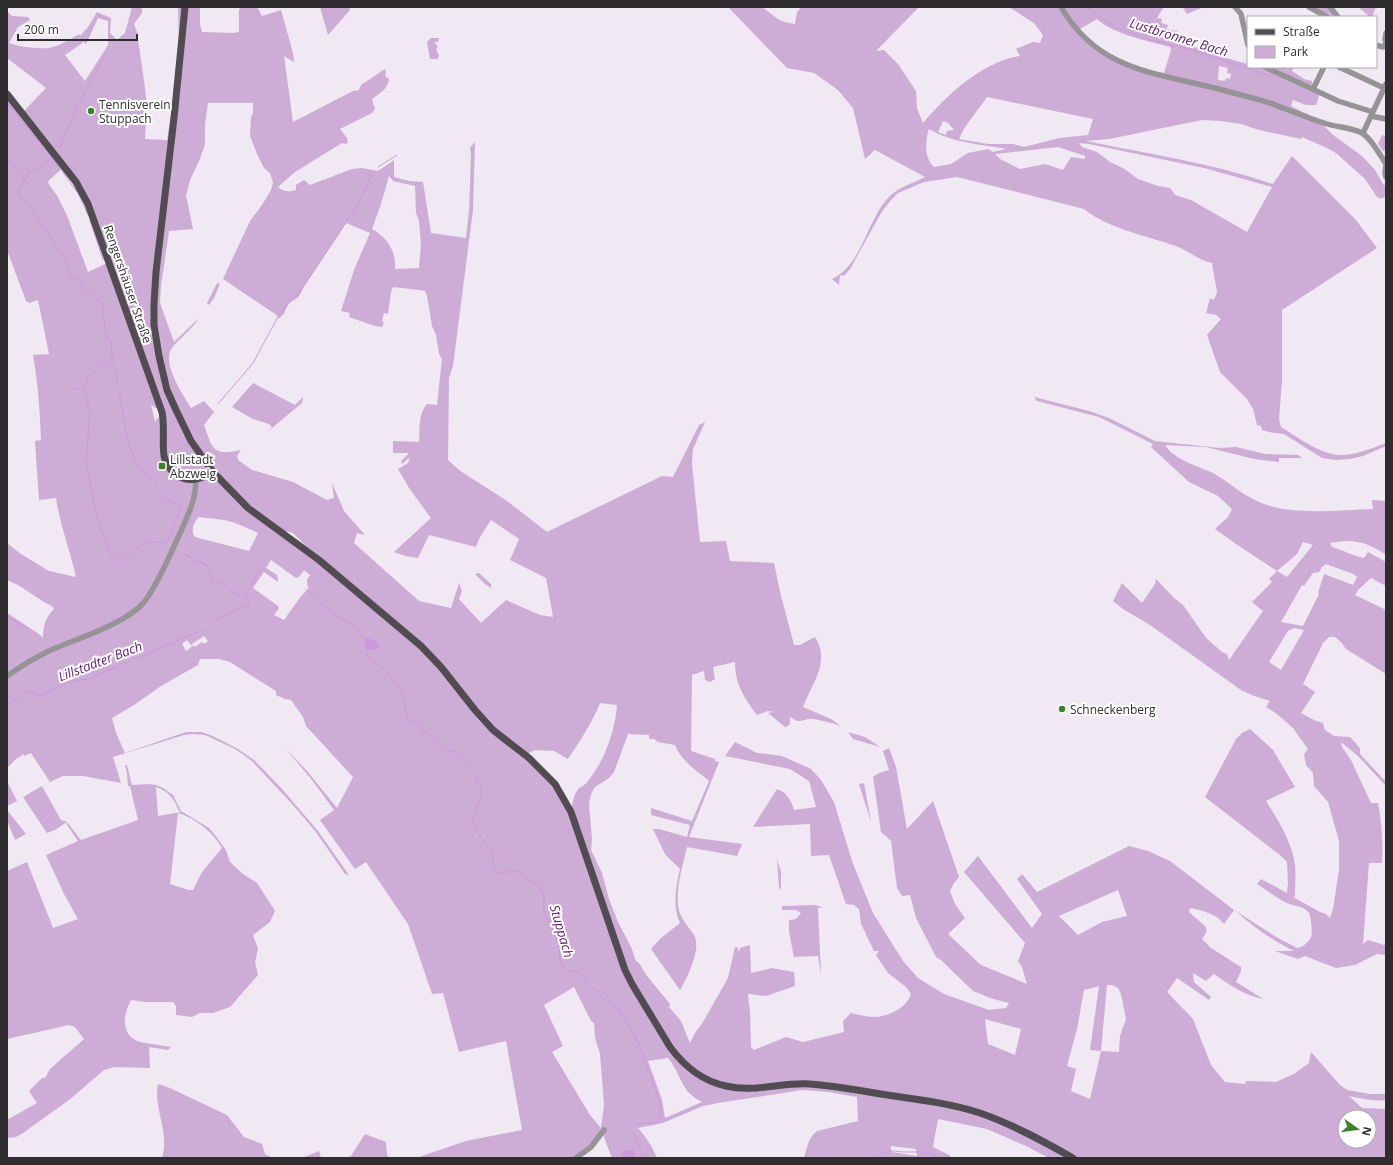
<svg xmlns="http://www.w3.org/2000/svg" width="1393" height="1165" font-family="'Open Sans',sans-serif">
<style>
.green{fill:#cdacd6;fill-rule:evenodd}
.water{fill:#ce98dc}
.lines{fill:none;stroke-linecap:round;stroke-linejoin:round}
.stream{stroke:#ce98dc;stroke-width:1}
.minor{stroke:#969397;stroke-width:5.5}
.major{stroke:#514c52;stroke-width:7}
.poi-dot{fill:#3d8227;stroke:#fff;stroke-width:1.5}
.labels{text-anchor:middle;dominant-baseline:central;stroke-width:4;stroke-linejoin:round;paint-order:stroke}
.poi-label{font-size:12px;fill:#302d31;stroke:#fff;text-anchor:start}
.street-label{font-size:12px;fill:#302d31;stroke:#fff}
.water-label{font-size:13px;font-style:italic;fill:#5c1a6b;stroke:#fff}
</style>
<rect width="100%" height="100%" fill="#f0e8f2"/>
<!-- green -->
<path class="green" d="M132 7H142V13L134 24 137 32 145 88 147 109 145 139 167 140 172 107 179 41 178 7H200V24L202 32 233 33 239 32V10L241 7H257L262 16 281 10 293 53 294 62 284 56 293 122 353 91 359 90 361 85 385 69 386 73 385 76 389 79C388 89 379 94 372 99L375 109 372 113 340 129 347 138 348 143 345 144 342 143 295 172 278 187C284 192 289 192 296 190V185L304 180 310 185 352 169 362 168 378 171 394 160V177L409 181 423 182 431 233 466 238 469 211 471 154 470 148 475 142 473 210 453 366 449 378 448 460 459 470 507 501 547 532 662 476 673 477 699 425 705 422 693 449 692 464 700 542 726 541 730 561 774 563 780 592 794 645H800L815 637C831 662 812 683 803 707L831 719 841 726C835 724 818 719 812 719 803 718 801 725 790 717V723L788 726 785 727 768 713 774 712 768 711 757 715C744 697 735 685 735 662L713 667 715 679 710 682 705 680 704 671 692 675 691 751 715 759V761L719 762 689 837 742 844 737 856 687 847C683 865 676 886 678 905 679 917 687 925 694 935 702 948 687 978 680 990L651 949 661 938 680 923C672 906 676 886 680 869L665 854 653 829H659L687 837 690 825 651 815V808L692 821 709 781C696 770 681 761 675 745L658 742 654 739H649V735L628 734 614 772 609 778 595 787 591 794 589 804 592 839 591 850 602 873 609 899 618 922 631 947 636 961 639 963 647 976 670 1004 669 1007 681 1021 690 1043 695 1033 703 1022 728 978 735 947H737L739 952 740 948 750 945 751 973 772 968 794 972 795 986 766 996 748 994 750 1012 751 1047 754 1050 786 1037 803 1042 844 1032 843 1021 851 1013C859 1015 868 1017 876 1017 890 1016 907 1007 911 994L906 987 888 973 876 955 879 951H874L861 924 859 909 854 905 846 904 829 855 811 856 810 824 753 827 777 789C787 792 792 802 794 810L816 807 809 781 790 769 725 756 735 742 757 753 782 756 809 768 811 769 821 780 834 802 853 864 873 913 903 961 918 978 944 994 989 1010 1006 1008 1009 1003 993 999 973 991 941 960 936 957 916 918 910 895 902 896 897 888 891 841 881 832 873 777 879 773 889 770 883 751 889 748 896 767 907 829 933 801 959 877 954 883 950 891 955 904 965 918 948 934 981 965 1027 984 1022 967 1018 961 1025 943 964 872 978 856 1032 928 1042 914 1017 879 1022 874 1037 892 1129 846 1148 851 1170 861 1234 910 1278 938 1297 948C1303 947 1308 943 1311 937 1313 933 1311 917 1309 913 1305 906 1293 906 1287 903 1276 898 1267 890 1257 884L1261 879 1287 893 1288 883 1287 862 1281 856 1205 797 1236 739 1242 733 1250 729 1273 750 1295 787 1266 801C1278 820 1292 842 1295 865 1296 876 1295 886 1295 897L1291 896 1320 912 1326 914 1330 918 1333 909 1339 870V841L1328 802 1314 786 1313 773 1306 765 1304 754 1308 749 1293 728 1277 714 1266 707 1270 701 1254 696 1241 690 1150 625 1123 609 1113 601 1122 583 1142 603 1155 584 1156 579 1174 598 1183 605 1206 638 1222 652 1227 654 1229 660 1263 611 1252 602 1272 582 1269 579 1277 571 1236 544 1215 529 1228 517 1232 509 1218 496 1189 482 1151 447 1153 444 1099 417 1037 401 1034 397 1089 411 1109 418 1155 441 1220 448 1236 447 1265 454 1298 455 1302 458H1279V462L1254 459 1206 447 1165 445C1175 460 1195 465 1211 472 1227 480 1239 493 1255 500 1288 517 1336 510 1373 509L1372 500 1386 501V555C1368 542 1353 538 1330 543L1332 547C1343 550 1353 556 1364 558L1368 552 1386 562V586L1371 578 1359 589 1355 595 1386 610V674L1346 649 1341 642 1335 637H1329L1323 643 1303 684 1315 692 1301 713 1314 720 1323 723 1325 730 1334 736 1350 737 1360 748V754L1386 782V786L1358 756 1341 742 1342 747 1351 760 1371 803H1378C1382 823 1383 842 1382 863H1369L1363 944 1368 940 1384 945 1386 944V955L1377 954 1355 965 1336 968 1305 956 1298 959 1275 951H1294C1271 940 1253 926 1234 910L1224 924C1217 914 1201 910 1190 908L1189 912 1205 926 1207 931 1202 939 1211 948 1241 967V971L1236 982 1263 999C1246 996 1228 984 1214 974L1206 981 1193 973 1194 982 1211 997 1209 1000 1177 978 1167 992 1193 1019 1211 1065 1225 1082 1245 1084 1246 1081 1276 1082 1294 1074 1309 1063 1311 1052 1340 1085 1347 1090 1370 1094H1386V1100C1373 1102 1361 1098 1349 1096L1362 1108 1386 1109V1158H1049L1026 1146 987 1129 938 1119 933 1147 949 1155 952 1158H804C807 1148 808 1138 817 1131L858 1121 857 1097 828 1092 802 1090 718 1103 703 1106 663 1123 638 1128C646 1137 652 1146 657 1158H612L602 1132 576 1158H416L466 1141 522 1130 506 1041 459 1052 443 993 432 994 408 924 366 862 355 869 320 820 334 810 312 780 285 748 307 771 337 808 353 777 306 726 303 717 291 700 285 699 276 695V691L230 662 219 659H200L198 665 161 686 134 705 112 718 116 733 125 753 186 732H202L215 737 238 749 254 760 282 789 318 831 349 875 345 874 316 832 292 804 252 761 235 749 205 735 193 734 184 735 113 757 121 783 83 776H63L50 782 31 753 24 756V754L16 759 7 768V613L39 634 43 638C43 626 45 618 54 609L52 606 44 602 18 585 7 580V543L21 554 49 571 76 577C70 550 60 525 56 498L39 500 35 441 41 440C40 412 38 383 33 355L49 354 38 300 29 303 26 301 7 250V94L22 113 46 88 7 58V11L12 16 28 17 30 20 18 27 9 43C20 47 42 50 53 47 62 44 71 39 79 34L80 36 88 27 97 12 111 18 110 33 117 40 125 33ZM98 18 108 21V45L85 81 65 55 84 42 86 44ZM208 103H253V113L251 117 250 136 257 154 264 168 270 173 273 183 271 190 262 205 250 221 223 279 278 316 277 319C285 316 285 310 288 304 291 301 291 302 294 300 299 298 301 293 303 288L346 223 370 233 354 270 341 311 350 313 349 317 375 326 382 327 384 323 382 321 384 313 388 314 391 292 393 287 419 290 425 291 427 296 432 326 436 335 439 354 442 359 437 405 427 404C418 414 420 429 419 442L393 441V453H409L401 461 402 464 410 457 408 463 398 469 409 488 431 518 394 552 405 556 418 558 429 535 476 547 480 537 491 520 519 539 510 560 546 578 553 617 540 615 506 600 481 623 459 599 462 591 459 583 451 608 419 601 354 543 357 533 365 535 344 511 332 483 334 498 327 500 293 482 252 470 238 460 237 456 241 450C212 456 213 449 204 425L214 412 204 401 191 408C183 395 161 363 172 348 176 342 184 336 189 330 193 327 196 322 199 318L174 342 160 303 161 286 169 231 193 229 186 195 190 180 200 159 205 144V124ZM64 167 91 212 109 262 88 272 68 218 58 197 48 183 49 180ZM389 176 393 181 415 186 416 213 419 221 421 245 419 268 395 269C396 251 388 238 372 229L381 204ZM151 404 155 408H161L163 417 157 418 155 422ZM189 471 193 472 196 479 181 477ZM199 517C213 519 227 519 240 525 246 527 251 530 258 533L249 551 195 537C190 531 194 522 199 517ZM282 530 293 533 320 560ZM1303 542 1313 545 1287 577 1277 571 1297 554ZM271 560 296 578 300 576 304 570 310 575 307 580 308 589 301 596 284 620 274 615 279 608 278 606 253 588 264 572 278 582 277 575 266 568ZM1326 564 1353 574 1357 577 1353 585 1324 574 1318 593 1319 594 1303 626 1281 622 1302 585 1304 586 1313 573 1319 572 1322 567ZM1294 628 1304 630 1281 670 1269 662 1288 631ZM204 636 208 641 204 644 202 642 195 647 194 645 186 651 182 644 187 640 188 642H189L191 646 192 644ZM600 703 617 705C615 732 604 762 587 782 585 785 582 786 579 788 573 795 573 802 571 811L538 765 525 755 535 750 554 751 568 759C580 741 592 723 600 703ZM1118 890 1127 916 1102 922 1078 935 1059 916ZM1107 985H1112L1118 988 1121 994 1126 1019 1120 1036 1119 1052 1101 1051ZM1099 986 1090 1050 1101 1051 1090 1099 1071 1091 1076 1069 1067 1066 1077 1029 1084 990ZM574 987 591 1021 594 1023 595 1038 600 1054 604 1105 601 1128 590 1115 552 1052 563 1046 544 1005ZM985 1019 1021 1029 1015 1055 988 1044ZM668 1058C677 1068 680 1082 688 1092 692 1096 697 1099 702 1102L665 1118 662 1100 648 1061ZM1345 1117H1369V1141H1345ZM891 1146 916 1149 917 1156 892 1152 891 1150Z
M320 7H349L350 10 328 35Z
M728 7H762L779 20 788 23 795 24 797 12 801 7H919L876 51 884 50 898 64 916 91 917 108 923 123C947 95 982 62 1020 56L1016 49 1033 42 1040 43 1043 35 1034 23 1009 7H1164L1157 18 1162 19 1161 23 1168 25 1167 29 1177 31 1175 40 1177 41 1233 60 1248 64V67H1294L1292 71 1304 79 1312 81 1313 89 1320 93 1316 105H1306L1293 100 1291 106 1328 125 1324 126 1333 135 1362 156 1375 170 1383 184 1386 186V196L1381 199 1377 197 1365 179 1336 153 1327 148 1302 137 1301 139 1259 130 1241 124 1220 121 1202 120 1109 139 1086 141C1149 154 1212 163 1273 184L1292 156 1356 220 1377 248 1282 310V381L1279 419 1281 427C1297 437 1323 456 1342 455 1357 455 1371 448 1384 444L1386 442V446L1363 456 1350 459 1335 460 1322 458 1284 434 1269 432 1262 430 1261 426 1257 425 1253 409 1247 399 1220 372 1207 335 1221 319 1216 315 1206 313 1210 298 1214 300 1217 292 1212 263C1198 260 1189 251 1176 246 1147 236 1107 228 1084 209L957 177 924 182 898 193 891 200 881 213 850 269 844 276 840 275 839 285 832 279C864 264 867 216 892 194 901 187 915 182 925 177L875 150 865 159 853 108 838 90 814 73 787 68ZM1097 19C1112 34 1149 41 1170 47L1171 50 1164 73C1131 69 1102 53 1080 29ZM1219 66 1228 68 1227 73 1231 74 1230 79 1226 78 1225 81 1218 80ZM987 97 1093 119 1088 135 1059 138 1024 147 1013 144H988L959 139C965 124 978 111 987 97ZM943 121 948 123 954 130 947 131 946 135 938 132ZM929 129C952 143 980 144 1006 149L993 152 988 149 968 153 951 164 934 167C924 158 925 141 929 129ZM1079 143 1089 144 1204 168 1272 187 1247 232 1191 200 1175 195 1170 188 1158 186 1138 179 1123 168 1110 162 1097 152 1082 147ZM1058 147 1085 156V159L1071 157 1063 170 1045 164 1020 169 1000 159 995 154Z
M1181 7H1204L1187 14 1183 8Z
M1309 7H1330L1338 17H1327Z
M1358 7H1376L1372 17H1370Z
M431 38H439L438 42H434L438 46 436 50 439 55 438 59H430L427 42Z
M1382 135 1386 136V150L1383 151 1378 144Z
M217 283 220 284 214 298 209 305 207 303Z
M253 383 295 405 303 397 302 403 267 432 272 427 269 424 253 419 232 407Z
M479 573 491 584V588L485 584 475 574Z
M848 732 865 737 880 747 853 739Z
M125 765H127L132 785 148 784 156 785 163 788 173 795 181 811 209 828 215 835 226 850 230 862 243 874 257 883 275 911 270 922 253 935 258 949 255 962 258 975 230 1007 213 1013H200L192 1017 176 1015V1006L173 1002H145L131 1000C123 1014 120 1036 140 1042 149 1044 161 1045 171 1047L168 1050 149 1047 150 1068 114 1067 104 1070 69 1100 23 1133 16 1137 7 1138V1120L37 1103 29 1091 42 1078H45L50 1069 84 1039 75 1027 69 1025 7 1039V871L27 862 53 928 78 919 64 894 46 855 78 841 67 825V822L55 830 47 833 23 797 42 786 61 820 67 822 81 840 138 820 130 786H128L127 774ZM156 787C165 790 171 795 176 804 178 808 177 810 181 812L158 816ZM178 813C195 818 213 832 222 848L202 872 193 890H188L170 884Z
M7 781 17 801 7 806Z
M864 783 871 822 859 784Z
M7 810 26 834 15 840 7 821Z
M777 859 781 872V890L779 887Z
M816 905 823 908H818L821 975 818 956 794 957 789 932V920L796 919 801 913 796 910H782V906Z
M158 1084 170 1088 227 1115 244 1137 262 1144 265 1154 273 1158H162C170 1132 153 1108 158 1084Z
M365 1134 386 1142 387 1155 389 1158H345L351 1156Z
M319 1151 321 1158H302L304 1157Z"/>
<!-- water -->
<path class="water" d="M364 637 376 641 380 646 376 650H366Z
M624 1150 634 1151 635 1158H624L622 1154Z"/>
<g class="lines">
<!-- stream -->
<path class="stream" d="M1086 7 1115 27 1147 39 1192 50 1271 76
M7 103 38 142
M60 147 79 103 105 56
M46 150 58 167
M7 158 19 174
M67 165 81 183
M378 167 397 155
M62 171 79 195 88 215
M23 179 24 181 18 190V194L28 205 47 231 55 245 63 254 68 266V272L71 278 78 279 81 286 102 303 106 335 111 343 112 357 118 383
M24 180 27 175 52 159
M90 220 103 260
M112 357 88 377 84 389 90 412 86 462 97 519 112 556 120 563 143 543 158 542 167 543 181 507C171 502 160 495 155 485
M70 389H84
M119 390C123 410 125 439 134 457 137 466 144 472 150 479
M218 404 253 363 280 313 301 290 357 206 372 175
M183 554 208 566 213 581 221 583 239 596 246 594 260 569
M305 589 332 613 354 626 363 637
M7 616 26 628
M213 622 249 604 246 594
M367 655 369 658 388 673 402 692 406 712 408 718 419 724 423 732 428 733C434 743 443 751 454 752L476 776 482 793 472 820 477 832 492 852 494 866 498 873 517 871 529 881 539 886 544 895V911L559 945 560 962 566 970 581 973C587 984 591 990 603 992L623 1016 640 1046 660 1103 661 1116 654 1123 635 1124
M7 706 28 690 37 696 44 694 68 682 88 679 205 629
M634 1134 644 1158
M879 1158 881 1153C895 1149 895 1152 906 1152 919 1152 928 1151 940 1158"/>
<!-- minor -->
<path class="minor" d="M1061 7C1099 73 1160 73 1226 91 1240 95 1255 98 1270 103 1289 110 1308 118 1327 124 1337 127 1353 128 1362 133 1371 138 1380 155 1386 164
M1235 7 1241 14 1248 45
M1309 7 1327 17
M1330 7 1338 17
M1386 33 1385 39 1386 43
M1376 45 1383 47 1386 44
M1265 67 1338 101 1373 112
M1339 67 1384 88
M1313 89 1324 67
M1371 116 1386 119
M1363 133 1386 84
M1386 165 1385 173 1386 177
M7 676C20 667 34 658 49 651 75 639 127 624 145 601 158 583 167 562 176 542 185 521 196 503 196 479
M576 1158 591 1147 604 1130"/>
<!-- major -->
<path class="major" d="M185 7 174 118 156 272 154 304V325L159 356 167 390 176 410 191 441 213 472 248 508 319 560 421 646 441 667 475 710 493 730 529 758 555 784 571 812 625 970 632 984 670 1047C684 1066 702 1081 726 1086 754 1093 782 1082 810 1084 838 1086 866 1092 894 1096 923 1100 952 1104 980 1113 1012 1124 1043 1141 1073 1158
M7 94 76 182 88 204 162 412C165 427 162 441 164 456 167 470 181 482 196 479 202 478 208 475 213 472"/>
</g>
<!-- markers -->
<g class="poi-dot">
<circle cx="91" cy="111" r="4"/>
<rect x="158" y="462" width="8" height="8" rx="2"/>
<circle cx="1062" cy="709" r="4"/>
</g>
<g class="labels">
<!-- poi labels -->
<g class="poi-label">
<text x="99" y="104">Tennisverein<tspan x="99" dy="14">Stuppach</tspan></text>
<text x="170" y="459">Lillstadt<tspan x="170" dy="14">Abzweig</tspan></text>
<text x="1070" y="709">Schneckenberg</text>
</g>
<!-- street labels -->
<g class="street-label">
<text transform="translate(128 284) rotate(71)">Rengershäuser Straße</text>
</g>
<!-- water labels -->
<g class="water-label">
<text transform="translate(1179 37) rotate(17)">Lustbronner Bach</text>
<text transform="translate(100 661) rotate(-21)">Lillstadter Bach</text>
<text transform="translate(562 931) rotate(74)">Stuppach</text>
</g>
</g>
<!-- border -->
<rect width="1393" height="1165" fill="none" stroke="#302d31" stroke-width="16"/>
<!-- legend -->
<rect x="1247" y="16" width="130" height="52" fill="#ffffff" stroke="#acabad"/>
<rect x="1255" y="29" width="20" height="6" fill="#514c52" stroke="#acabad"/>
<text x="1283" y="36" font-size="12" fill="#302d31">Straße</text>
<rect x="1255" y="46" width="20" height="12" fill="#cdacd6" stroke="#acabad"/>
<text x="1283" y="56" font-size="12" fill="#302d31">Park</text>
<!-- north arrow -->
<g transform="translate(1357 1129) rotate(104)"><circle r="19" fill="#ffffff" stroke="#acabad"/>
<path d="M0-3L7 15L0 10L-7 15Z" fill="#3d8227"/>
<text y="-6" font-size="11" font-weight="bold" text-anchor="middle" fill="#302d31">N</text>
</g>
<!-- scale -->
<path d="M18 34v6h119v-6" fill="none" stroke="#302d31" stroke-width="2"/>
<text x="24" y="34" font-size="12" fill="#302d31" stroke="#ffffff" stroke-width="3" paint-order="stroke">200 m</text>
</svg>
